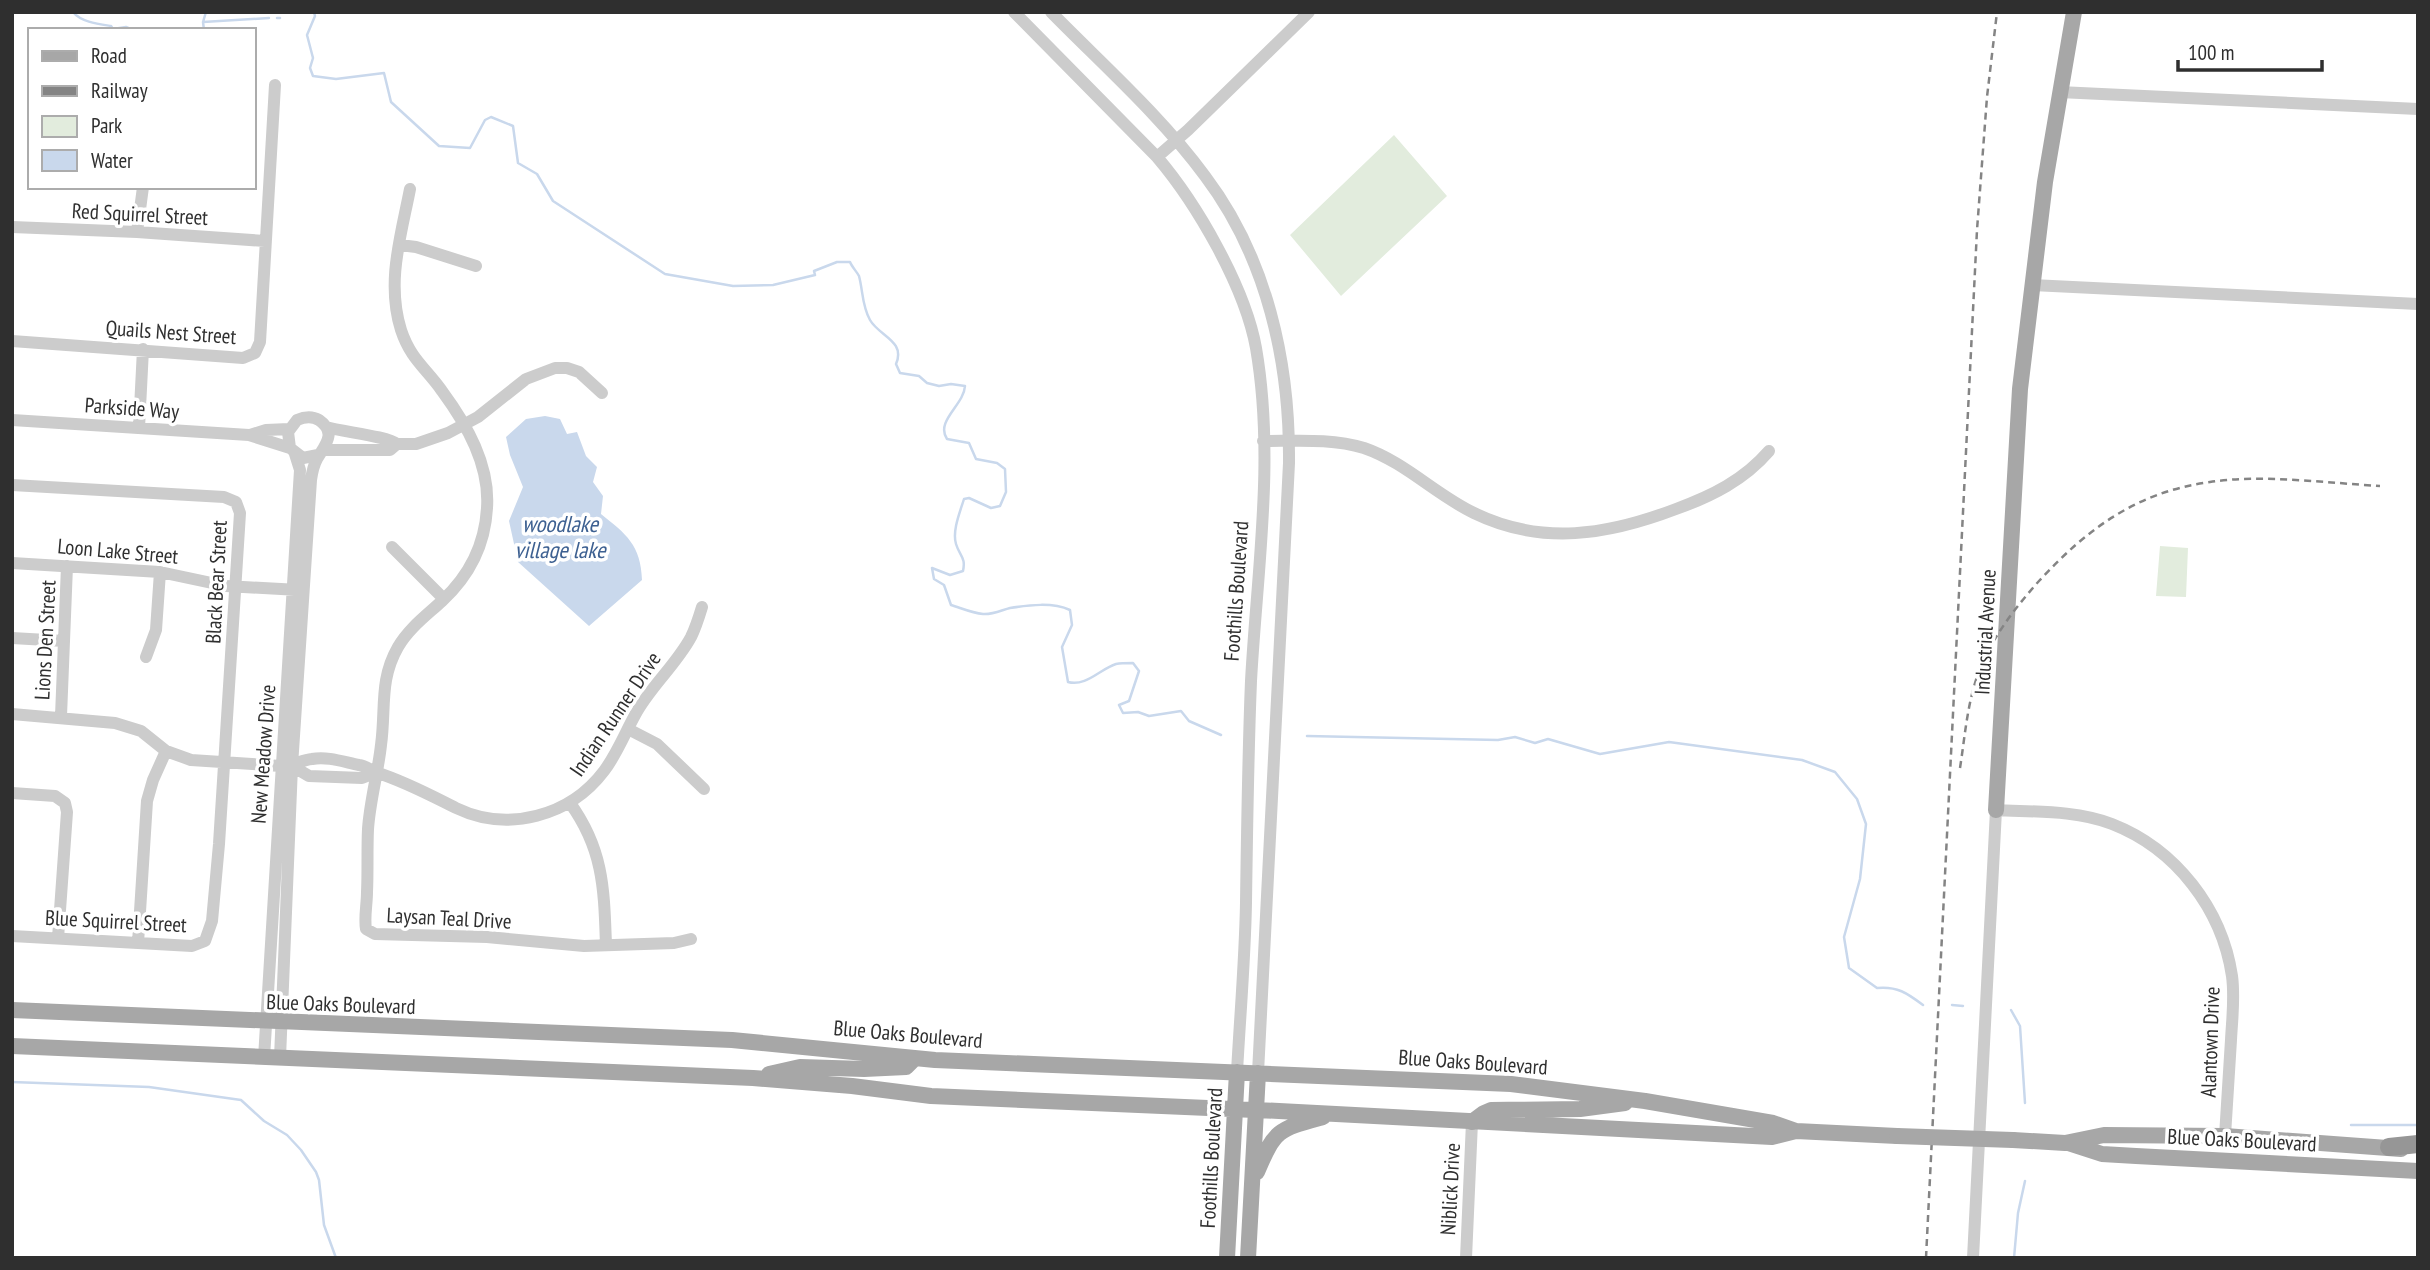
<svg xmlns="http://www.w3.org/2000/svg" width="2430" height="1270" font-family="'PT Sans Narrow',sans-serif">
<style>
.green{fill:#e2ecdd}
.water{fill:#c9d8ec}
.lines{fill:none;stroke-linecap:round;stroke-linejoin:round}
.stream{stroke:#c9d8ec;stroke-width:2.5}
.minor{stroke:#ccc;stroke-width:12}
.major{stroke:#a7a7a7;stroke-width:16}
.highway{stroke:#969696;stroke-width:18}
.rail{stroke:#848484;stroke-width:2.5;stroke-dasharray:7 5;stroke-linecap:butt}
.major-bridge{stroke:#a7a7a7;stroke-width:16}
.labels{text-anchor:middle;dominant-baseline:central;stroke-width:7;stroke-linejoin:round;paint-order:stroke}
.street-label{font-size:21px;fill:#2f2f2f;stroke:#fff}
.water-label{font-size:23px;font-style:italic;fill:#3d6091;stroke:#fff}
</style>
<rect width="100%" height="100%" fill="#fff"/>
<!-- green -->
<path class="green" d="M1394 135 1447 196 1341 296 1290 235Z
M2160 546 2188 548 2186 597 2156 596Z"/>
<!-- water -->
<path class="water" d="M545 416 560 419 567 434 577 432 586 456 597 467 593 482 603 496 601 514C626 534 641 545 642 580L589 626 518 562 509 521 523 487 510 455 506 437 526 419Z"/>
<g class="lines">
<!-- stream -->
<path class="stream" d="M73 12C81 22 98 24 111 26L113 29 126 27 133 30
M314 12 315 16 307 35 313 58 310 68 313 76 336 79 384 73 391 102 439 146 470 148 485 120 491 117 513 126 518 163 537 174 553 201 665 274 733 286 773 285 815 275 814 271 837 262H850C852 267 857 272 859 276 863 291 862 306 870 320 879 336 906 341 896 364L900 373 919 376 927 383 939 386 951 384 965 386C964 405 935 421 947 439L969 443 976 459 997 463 1005 469 1006 492 1000 506 991 508 969 498 964 499C960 512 952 531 956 544 960 557 966 557 963 571L950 575 932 568 934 579 944 585 951 605C961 608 972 613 983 614 992 615 1002 610 1010 608 1030 605 1052 602 1070 610L1072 625 1062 647 1068 682C1086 687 1100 669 1116 664 1121 663 1128 663 1133 663L1139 671 1129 701 1119 705 1123 713 1138 712 1149 716 1181 711 1189 721 1221 735
M277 18H280
M203 22 269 18
M204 30 203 22 206 12
M1307 736 1498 740 1515 737 1535 743 1548 739 1600 754 1669 742 1802 760 1835 772 1857 799 1866 824 1860 879 1844 937 1849 968 1877 988C1897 986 1907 993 1923 1005
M1952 1005 1963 1006
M2011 1010 2020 1026 2025 1103
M12 1082 149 1087 241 1100 264 1121 287 1135 301 1150 316 1172 319 1180 324 1225 336 1258
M2351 1125H2418
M2014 1258 2018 1213 2025 1181"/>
<!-- minor -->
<path class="minor" d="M1014 12 1157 157C1197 204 1245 287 1256 348 1275 458 1257 571 1251 681 1248 755 1247 829 1246 903 1245 959 1240 1016 1237 1072
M1051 12C1103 65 1161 116 1205 176 1267 258 1290 362 1289 463L1258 1073
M2059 92 2418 109
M1157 157 1188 130 1309 12
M410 189C401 236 386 282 401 330 411 360 426 368 442 391 467 425 490 465 487 508 485 544 469 576 442 601 427 615 409 628 398 647 379 680 386 709 381 745 378 773 370 800 368 829 367 850 368 871 367 892 367 905 364 917 366 929L375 934 487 937 584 946 674 943 691 939
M12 227 137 232 265 241
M137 232 143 187
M400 245 416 247 476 266
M2031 285 2418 304
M12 341 243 358 255 353 260 342 275 85
M12 420 249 435 290 448
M326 427C343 432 387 436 397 444
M139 428 143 349
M250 435 266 430 289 429
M1263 441C1296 441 1332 438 1364 448 1405 462 1436 495 1474 513 1542 546 1608 535 1676 509 1712 496 1744 480 1769 451
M325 450H390L397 444H416L448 433 478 417 526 379 555 368H567L579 372 602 393
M12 485 224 497 236 502 240 513 219 844 212 921 205 941 192 946 12 936
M392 547 444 599
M12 563 160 572 226 586 299 590
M12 638 64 641
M146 657 156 630 160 572
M12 714 115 723 141 731 166 751 191 760 281 766C293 766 301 760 312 759 327 756 344 762 359 765 366 766 372 771 378 773 406 782 430 795 456 808 508 833 570 816 604 771 617 754 625 733 635 715 650 687 676 665 691 637 696 627 699 617 702 607
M61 716 67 566
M628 729 657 744 704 789
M292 766 309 776 362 778 375 773
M12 793 55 796 65 803 67 812 58 938
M570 803C604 850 604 890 606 945
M138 943 147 801 153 780 166 751
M264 1058 300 470 295 454
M280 1058 292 766 311 480C312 473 313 466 317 459 324 446 338 433 319 420 312 416 304 417 297 420L288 432 290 448 303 458 318 455
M1466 1258 1472 1122
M1973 1258 1996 810C2034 812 2076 810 2112 824 2176 849 2222 909 2232 976 2235 998 2232 1019 2231 1040 2229 1072 2227 1104 2225 1136"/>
<!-- major -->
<path class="major" d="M1996 810 2020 389 2045 182 2074 12
M12 1010 732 1040 935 1060 1511 1084 1645 1101 1773 1123 1796 1131
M12 1046 753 1078 852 1086 931 1096 1279 1111 1772 1137 1796 1131 1897 1136
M769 1074 800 1067 864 1069 906 1067 915 1058
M1472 1122 1484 1113 1491 1110 1580 1109 1625 1103
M2013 1140 2065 1143 2104 1135 2225 1136 2401 1149
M2068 1143 2102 1154 2136 1156 2418 1171
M1257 1172C1275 1129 1279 1129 1323 1117
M1227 1258 1237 1072
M1248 1258 1258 1073"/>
<!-- highway -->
<path class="highway" d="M2389 1147 2418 1144"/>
<!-- rail -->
<path class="rail" d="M1960 768C1965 736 1967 705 1978 674 1991 639 2014 609 2039 581 2088 528 2137 492 2210 482 2262 474 2327 483 2380 486
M1926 1258 1977 230 1987 97 1997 12"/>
<!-- major-bridge -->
<path class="major-bridge" d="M1897 1136 2013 1140"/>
</g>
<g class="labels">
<!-- street labels -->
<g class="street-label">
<text transform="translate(140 214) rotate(3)">Red Squirrel Street</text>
<text transform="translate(171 332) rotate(4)">Quails Nest Street</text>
<text transform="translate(132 408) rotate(4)">Parkside Way</text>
<text transform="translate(118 551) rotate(5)">Loon Lake Street</text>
<text transform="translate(216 582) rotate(-87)">Black Bear Street</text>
<text transform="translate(1236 591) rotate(-86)">Foothills Boulevard</text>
<text transform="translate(1985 632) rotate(-87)">Industrial Avenue</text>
<text transform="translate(45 640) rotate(-87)">Lions Den Street</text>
<text transform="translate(615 714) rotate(-56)">Indian Runner Drive</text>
<text transform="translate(263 754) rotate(-86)">New Meadow Drive</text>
<text transform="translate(449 918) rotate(3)">Laysan Teal Drive</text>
<text transform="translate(116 921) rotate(3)">Blue Squirrel Street</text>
<text transform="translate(341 1004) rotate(2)">Blue Oaks Boulevard</text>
<text transform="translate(908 1034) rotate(5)">Blue Oaks Boulevard</text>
<text transform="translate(2210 1042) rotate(-88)">Alantown Drive</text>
<text transform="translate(1473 1062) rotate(4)">Blue Oaks Boulevard</text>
<text transform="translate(2242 1140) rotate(3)">Blue Oaks Boulevard</text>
<text transform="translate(1211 1158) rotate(-87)">Foothills Boulevard</text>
<text transform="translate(1450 1189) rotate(-87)">Niblick Drive</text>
</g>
<!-- water labels -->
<g class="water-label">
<text x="560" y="523">woodlake<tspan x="560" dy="26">village lake</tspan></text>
</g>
</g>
<!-- border -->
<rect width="2430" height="1270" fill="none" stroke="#2f2f2f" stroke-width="28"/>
<!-- legend -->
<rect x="28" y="28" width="228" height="161" fill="#ffffff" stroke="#acacac" stroke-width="2"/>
<rect x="42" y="51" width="35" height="10" fill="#a7a7a7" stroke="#acacac" stroke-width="2"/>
<text x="91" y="63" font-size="21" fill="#2f2f2f">Road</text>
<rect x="42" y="86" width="35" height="10" fill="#848484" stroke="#acacac" stroke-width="2"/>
<text x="91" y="98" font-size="21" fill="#2f2f2f">Railway</text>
<rect x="42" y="116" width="35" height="21" fill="#e2ecdd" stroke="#acacac" stroke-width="2"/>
<text x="91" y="133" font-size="21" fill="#2f2f2f">Park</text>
<rect x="42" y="150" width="35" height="21" fill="#c9d8ec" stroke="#acacac" stroke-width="2"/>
<text x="91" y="168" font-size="21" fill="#2f2f2f">Water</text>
<!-- scale -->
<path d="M2178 60v10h144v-10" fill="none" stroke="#2f2f2f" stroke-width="3.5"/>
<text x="2188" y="60" font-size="21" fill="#2f2f2f" stroke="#ffffff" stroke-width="5" paint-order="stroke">100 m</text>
</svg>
